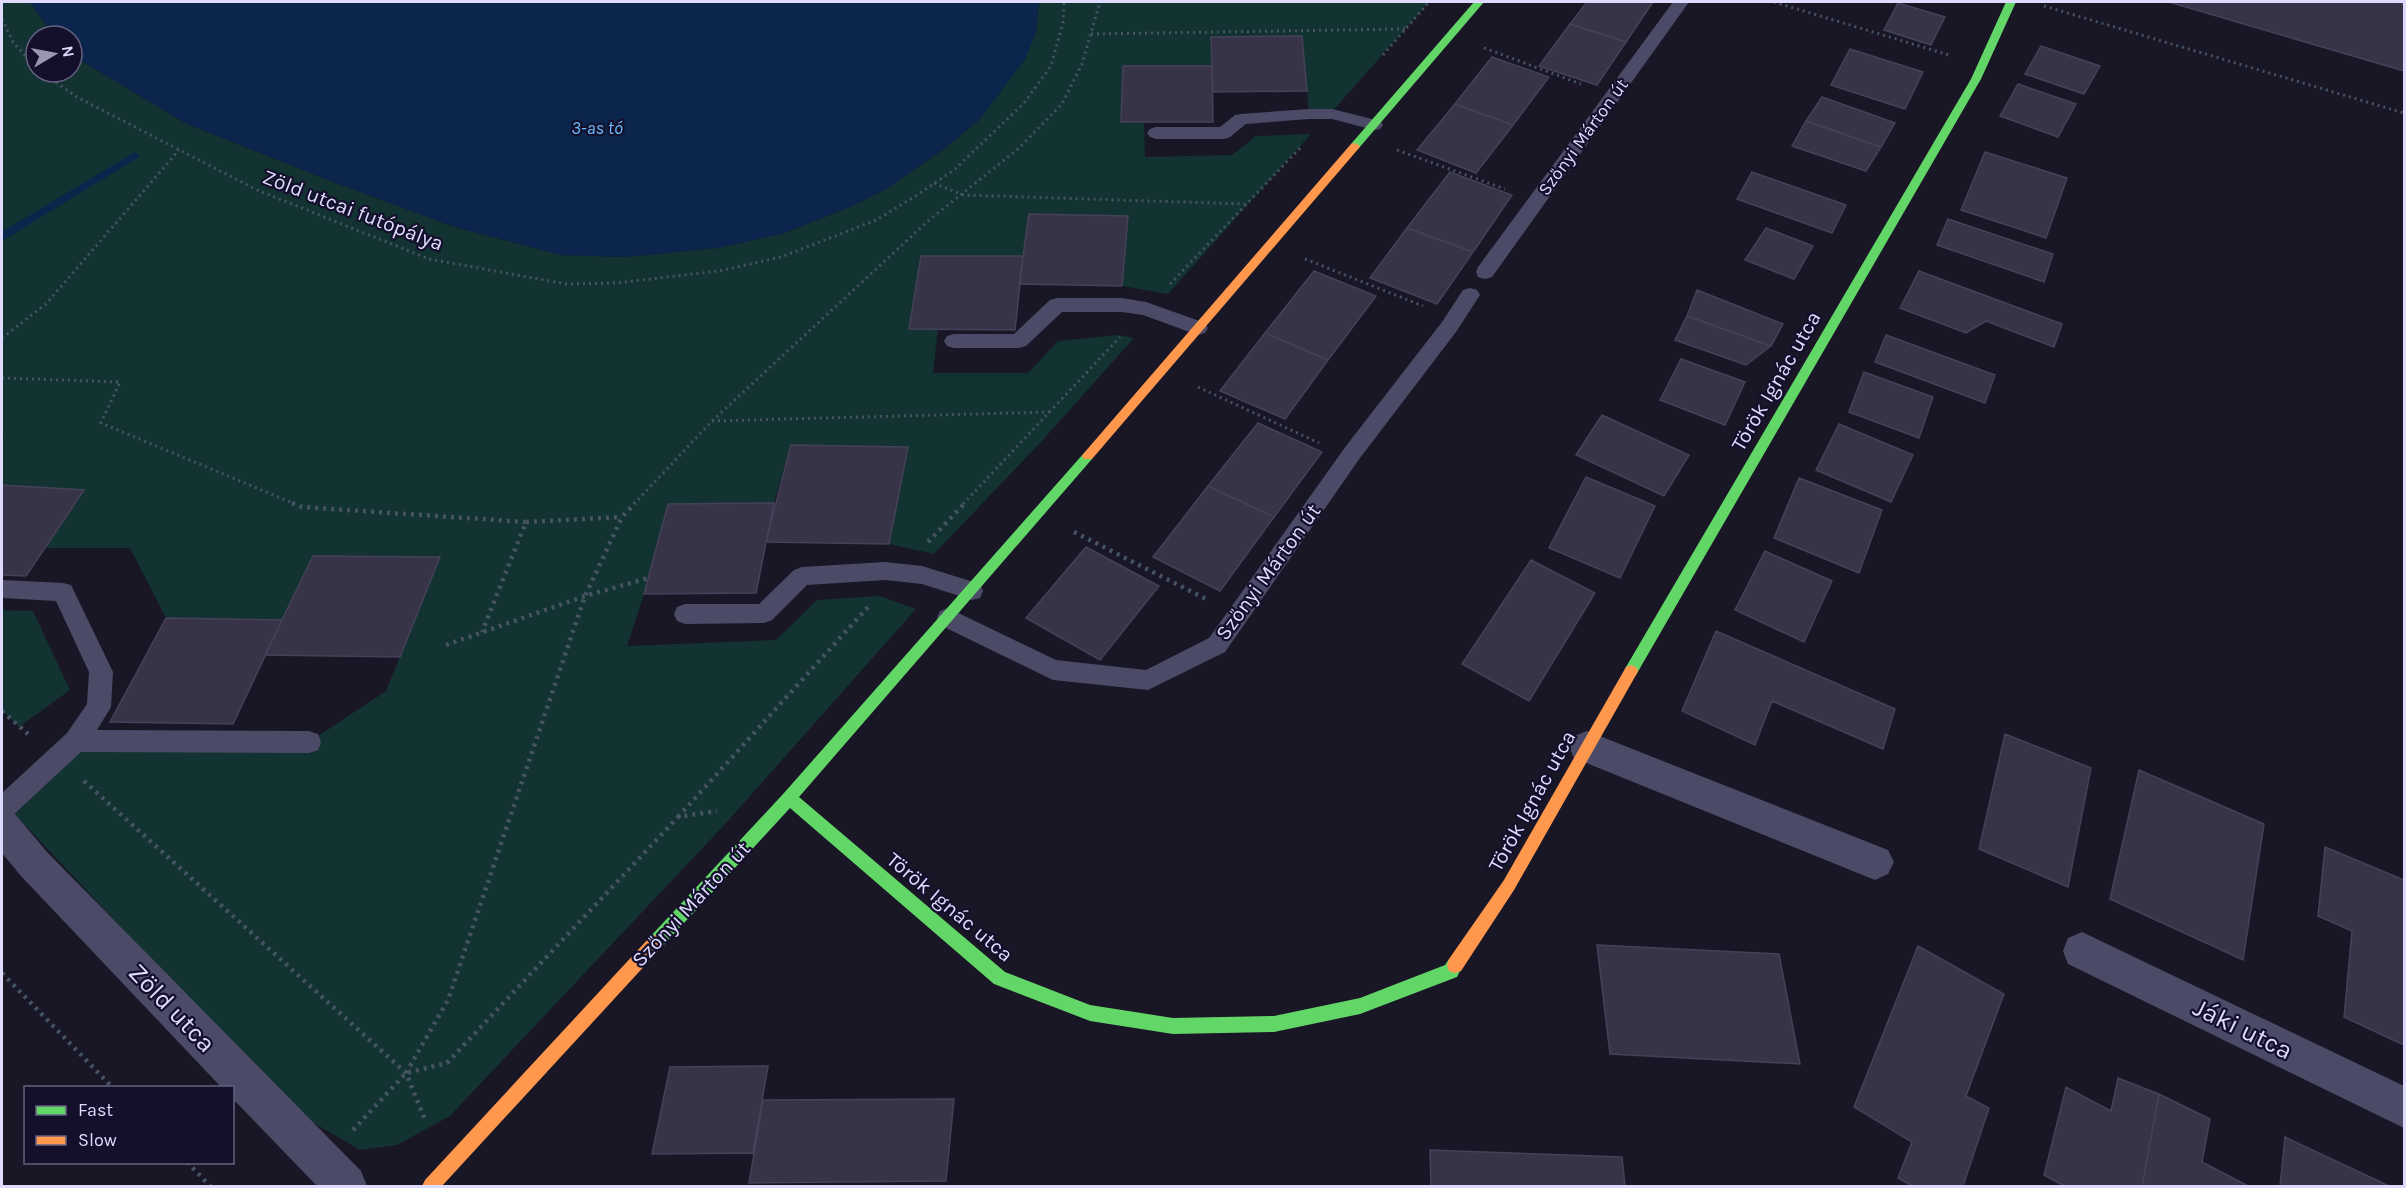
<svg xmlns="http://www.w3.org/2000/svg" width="2406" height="1188" font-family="Karla,sans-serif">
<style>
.green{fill:#133232}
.water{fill:#0b254c}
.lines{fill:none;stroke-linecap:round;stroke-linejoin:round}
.stream{fill:#0b254c;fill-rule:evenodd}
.building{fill:#383447;stroke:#454158;stroke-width:1.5}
.path-far1{stroke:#455363;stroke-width:3;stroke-dasharray:2 4;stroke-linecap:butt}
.path{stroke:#455363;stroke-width:4.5;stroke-dasharray:3 5;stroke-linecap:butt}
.lane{fill:#4c4b67;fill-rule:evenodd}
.street{fill:#4c4b67;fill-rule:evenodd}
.fast{fill:#63d668;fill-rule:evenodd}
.slow{fill:#ff974d;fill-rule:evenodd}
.labels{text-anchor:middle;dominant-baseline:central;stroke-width:4.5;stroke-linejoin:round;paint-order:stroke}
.far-water-label{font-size:18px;font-style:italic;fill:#69bdff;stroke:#14102c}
.far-street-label{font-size:18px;fill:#dedbff;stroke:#14102c}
.street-label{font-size:21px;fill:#dedbff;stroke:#14102c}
.near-street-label{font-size:26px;fill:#dedbff;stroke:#14102c}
</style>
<rect width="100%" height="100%" fill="#191626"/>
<!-- green -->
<path class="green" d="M2 2H30L54 36H36V72H72V55L187 124 339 184 455 227 561 255 625 257 718 248 784 233 850 207 888 188 945 148 981 118 1036 33 1039 2H1429L1330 114H1309L1302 36 1211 37 1212 66H1124L1144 122 1145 157 1232 155 1256 136 1311 134 1168 294 1122 286 1128 216 1029 215 1023 256 909 329H938L933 373H1028L1058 341 1119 335 1134 338 1041 442 934 554 889 544 907 447 791 445 774 503 668 504 644 594 627 646 776 640 817 600 880 596 916 609 727 822 450 1116 397 1145 360 1150 295 1112 6 805 76 741 309 742 386 691 440 558 313 556 282 620 166 618 130 548H45L84 490 2 485V436L4 432H2Z
M2 610 33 611 70 690 19 727 2 711Z"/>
<!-- water -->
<path class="water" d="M30 2H1039L1036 33 1025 59 981 118 945 148 888 188 850 207 784 233 718 248 625 257 561 255 455 227 339 184 187 124 72 55V36H54Z"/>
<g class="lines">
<!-- stream -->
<path class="stream" d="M135 152 140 155 139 157 2 241V232Z"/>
</g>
<!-- building -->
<path class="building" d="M1587 2H1653L1626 42 1570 24Z
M2169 2H2397L2404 4V71Z
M1898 3 1945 17 1931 45 1884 30Z
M1570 24 1626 42 1597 85 1539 66Z
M1302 36 1307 91 1213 92 1211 37Z
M2041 46 2100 66 2084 94 2025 74Z
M1850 49 1923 72 1905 109 1831 85Z
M1492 57 1549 77 1513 125 1455 104Z
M1123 66H1212L1213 122H1121Z
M2018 84 2076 104 2058 137 2000 116Z
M1822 97 1895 123 1881 147 1806 121Z
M1455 104 1513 125 1476 173 1417 150Z
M1806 121 1881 147 1866 171 1792 146Z
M1985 152 2067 178 2046 238 1961 210Z
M1450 172 1512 195 1473 252 1407 228Z
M1752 172 1846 205 1832 233 1737 199Z
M1029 214 1128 216 1122 286 1019 284Z
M1948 219 2053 254 2044 282 1937 245Z
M1407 228 1473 252 1437 304 1370 278Z
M1766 228 1813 246 1794 279 1745 260Z
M921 256H1023L1015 330 909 329Z
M1314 271 1376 296 1328 360 1265 333Z
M1919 271 2062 324 2054 347 1986 321 1966 333 1900 308Z
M1697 290 1783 324 1771 346 1687 316Z
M1687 316 1771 346 1746 365 1675 340Z
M1265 333 1328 360 1285 419 1220 391Z
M1886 335 1995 375 1985 403 1875 362Z
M1681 359 1745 382 1725 425 1660 400Z
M1864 372 1933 397 1919 438 1849 412Z
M1602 415 1689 455 1664 496 1576 455Z
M1258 423 1322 452 1274 517 1208 486Z
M1839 424 1913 455 1891 502 1816 470Z
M791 445 908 447 889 544 766 542Z
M1586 477 1655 506 1620 578 1549 548Z
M1799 478 1882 510 1859 573 1774 538Z
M2 485 84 490 26 576 2 575Z
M1208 486 1274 517 1220 591 1153 557Z
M774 503 756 593 644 594 668 504Z
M1086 547 1159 586 1100 660 1026 618Z
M1765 551 1832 581 1804 642 1735 610Z
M313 556 440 557 400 657 265 655Z
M1531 560 1595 593 1529 701 1462 664Z
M166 618 282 620 233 724 110 722Z
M1716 631 1895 709 1883 749 1772 701 1755 745 1682 711Z
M2005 734 2091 768 2068 887 1979 849Z
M2139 770 2264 824 2243 960 2110 899Z
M2325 847 2404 880V1045L2344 1017 2352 931 2318 916Z
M1597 945 1779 954 1800 1064 1610 1054Z
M1918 946 2004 994 1966 1096 1989 1108 1963 1186H1912L1898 1178 1912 1142 1854 1107Z
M768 1066 753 1153 652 1154 670 1067Z
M2118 1078 2159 1094 2142 1186H2064L2044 1175 2066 1087 2111 1111Z
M2159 1094 2210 1119 2202 1162 2248 1186H2142Z
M954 1099 946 1181 749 1183 763 1100Z
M2285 1137 2389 1186H2280Z
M1430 1150 1622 1157 1625 1186H1431Z"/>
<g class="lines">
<!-- path-far1 -->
<path class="path-far1" d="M1774 2 1949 55
M2044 6 2404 113
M2 19 13 42 36 68
M1091 34 1405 29
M1484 48 1581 84
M1383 55 1429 2
M41 72 77 97 257 190 429 259 566 284 616 283 719 271 781 257 876 220 914 197 954 170 1024 103 1051 66 1063 23 1064 2
M1397 150 1505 189
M934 183 963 195 1245 204
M1305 259 1423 306
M1170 284 1302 146
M2 338 46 304 179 150
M2 378 120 382 101 423 295 504
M1198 387 1319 443
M712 421 1050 412
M634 504 712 421 928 221 1018 149 1062 104 1082 64 1100 2
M963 504 1120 337"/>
<!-- path -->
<path class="path" d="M292 503 302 507 526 522 482 632
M526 522 622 517
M1074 532 1206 599
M928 542 965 503
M446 645 585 596 648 578
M2 711 28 734
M84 781 406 1073 426 1122
M678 817 868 607
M2 973 113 1088
M406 1073 448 1000 585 596 622 517 635 503
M353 1130 406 1073 447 1063 678 817 717 811
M187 1162 210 1186"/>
<!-- lane -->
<path class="lane" d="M1673 2H1689L1492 277 1485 279 1478 277 1476 272 1478 267Z
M1309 109H1332L1380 121 1383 125 1380 129 1374 130 1332 119H1309L1246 124 1230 137 1224 139H1156L1150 137 1147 133 1150 129 1156 127H1220L1235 115 1241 114Z
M1470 288 1477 290 1480 295 1456 332 1360 458 1225 652 1148 690 1053 680 940 625 937 618 940 611 948 608 1056 660 1146 670 1209 638 1346 446 1442 322 1463 290Z
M1057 298H1122L1146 302 1205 323 1208 328 1205 333 1198 335 1143 315 1122 312H1062L1026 346 1019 348H954L947 346 944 341 947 336 954 334H1014L1050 300Z
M885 562 922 566 980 584 983 591 980 598 972 600 922 584 885 580 807 585 772 620 764 623 685 624 677 621 674 614 677 607 685 604H759L794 570 802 567Z
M2 580 63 583 71 585 113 672 111 707 97 730 309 731 318 734 321 742 318 750 309 753 81 752 11 817 2 820V793L67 733 87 704 89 672 56 601 2 598Z"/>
<!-- street -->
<path class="street" d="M1587 731 1888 850 1894 862 1888 874 1875 880 1574 758 1569 747 1574 736Z
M2 809 15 814 47 852 361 1171 367 1186H317L232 1098V1088H222L21 876 2 853Z
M2082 932 2404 1086V1128L2068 964 2063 951 2068 938Z"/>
<!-- fast -->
<path class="fast" d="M1474 2H1484L1359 148H1351V144Z
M2006 2H2016L1981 79 1636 675 1631 677 1626 675 1624 671 1626 667 1971 79Z
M1088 451 1094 456 1092 459 799 797 1005 972 1090 1005 1173 1018 1274 1016 1360 998 1445 965 1449 959 1455 957 1461 959 1463 965 1457 977 1360 1014 1274 1032 1173 1034 1090 1021 994 984 790 808 661 948 655 951 649 948 647 943 649 938 784 793 1084 453Z"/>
<!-- slow -->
<path class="slow" d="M1355 143 1360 146 1359 148 1092 459H1084L1082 456 1084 453 1351 144Z
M1631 665 1636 667 1638 671 1636 675 1514 890 1461 971 1455 973 1449 971 1447 965 1449 959 1504 880 1626 667Z
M655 935 661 938 663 943 661 948 442 1186H422L425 1180 649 938Z"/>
</g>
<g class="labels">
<!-- far-water labels -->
<g class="far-water-label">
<text x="597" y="128">3-as tó</text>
</g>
<!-- far-street labels -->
<g class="far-street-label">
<text transform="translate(1583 137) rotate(-54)">Szőnyi Márton út</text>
</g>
<!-- street labels -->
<g class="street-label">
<text transform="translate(353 210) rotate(21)">Zöld utcai futópálya</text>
<text transform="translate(1776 381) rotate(-60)">Török Ignác utca</text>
<text transform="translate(1268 572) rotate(-54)">Szőnyi Márton út</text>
<text transform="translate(1532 801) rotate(-61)">Török Ignác utca</text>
<text transform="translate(691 904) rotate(-47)">Szőnyi Márton út</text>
<text transform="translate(950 907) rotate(40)">Török Ignác utca</text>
</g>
<!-- near-street labels -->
<g class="near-street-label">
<text transform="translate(172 1008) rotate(46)">Zöld utca</text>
<text transform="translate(2243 1029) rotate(26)">Jáki utca</text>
</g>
</g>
<!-- border -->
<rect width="2406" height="1188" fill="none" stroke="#dedbff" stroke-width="6"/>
<!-- legend -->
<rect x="24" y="1086" width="210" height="78" fill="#14102c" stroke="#656180" stroke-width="1.5"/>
<rect x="36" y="1106" width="30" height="9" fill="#63d668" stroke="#656180" stroke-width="1.5"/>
<text x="78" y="1116" font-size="18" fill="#dedbff">Fast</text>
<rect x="36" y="1136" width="30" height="9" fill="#ff974d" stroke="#656180" stroke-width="1.5"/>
<text x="78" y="1146" font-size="18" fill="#dedbff">Slow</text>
<!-- north arrow -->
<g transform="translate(54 54) rotate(80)"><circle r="28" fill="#14102c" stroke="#656180" stroke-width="1.5"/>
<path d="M0-4.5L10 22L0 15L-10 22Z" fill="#9996b3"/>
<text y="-9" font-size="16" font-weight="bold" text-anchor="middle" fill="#dedbff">N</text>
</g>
</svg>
